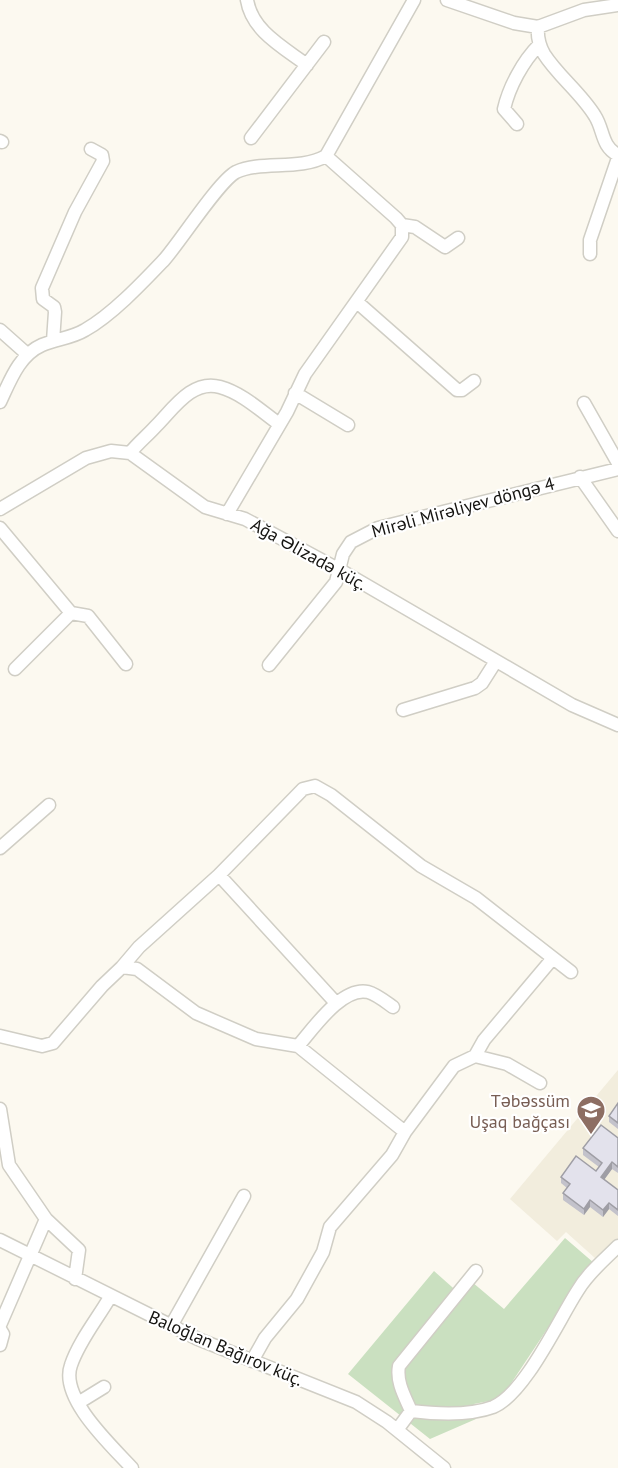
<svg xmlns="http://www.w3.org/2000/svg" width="618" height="1468" font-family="'PT Sans',sans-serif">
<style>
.built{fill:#f2eddd}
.green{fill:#cae0c0}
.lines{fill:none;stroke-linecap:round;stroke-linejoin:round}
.minor-casing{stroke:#d0cec5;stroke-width:15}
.minor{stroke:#fff;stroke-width:12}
.wall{fill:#c3c2cb}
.shaded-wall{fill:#9f9ea5}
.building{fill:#e3e2ec;stroke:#9f9ea5;stroke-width:1.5}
.labels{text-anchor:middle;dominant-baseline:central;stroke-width:4.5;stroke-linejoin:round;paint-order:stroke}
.street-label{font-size:18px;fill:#151411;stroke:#fff}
.education-label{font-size:18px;fill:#785e54;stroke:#fff;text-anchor:end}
</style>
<rect width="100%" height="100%" fill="#fcf9f0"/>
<!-- built -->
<path class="built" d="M618 1070V1253L605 1267 566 1232 557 1241 510 1199Z"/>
<!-- green -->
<path class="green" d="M565 1238 594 1263 577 1284 504 1394 494 1400 474 1404 476 1419 430 1439 348 1374 434 1271 461 1295 472 1282 504 1309Z"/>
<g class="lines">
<!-- minor casing -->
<g class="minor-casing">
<path id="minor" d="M247 0C252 31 283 47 307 65
M447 0 514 23 538 27 584 10 618 5
M538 27C537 37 539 45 544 54 558 76 581 93 595 116 604 130 601 146 618 155
M517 124 504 109C509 87 523 61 539 45
M251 138 324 42
M0 141 2 142
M402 225 415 227 445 247 458 238
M590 254V240L618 158
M357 302 457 390H462L474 381
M0 330 27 354
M53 341 55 312 54 307 43 299 42 288 75 212 103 161 102 155 91 149
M295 393 348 425
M0 402C10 381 19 355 42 345 56 339 72 338 85 330 112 315 143 282 164 260 180 242 219 181 236 172 262 160 299 171 326 156L414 0
M584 403 618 463
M130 453C138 443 148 435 156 426 173 409 192 379 220 387 242 393 261 411 279 424
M580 477 618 531
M0 509 86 458 111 451 130 453 205 507 245 519 340 570 572 705 618 725
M227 514 287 412 305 374 402 237V225L396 218 326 156
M0 528 71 613 88 616 126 664
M269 665 336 582 343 554 351 542 378 528 618 469
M15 669 71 613
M403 710 475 688 482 683 496 661
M0 848 49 805
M219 875 336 1003
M122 967 139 947 219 875 303 789 315 786 331 795 421 866 476 898 571 972
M0 1036 42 1046 53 1043 102 986 122 967 137 969 196 1013 256 1039 298 1046 405 1132
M298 1046C313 1029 342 986 368 992 376 994 386 1002 393 1007
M475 1056 507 1064 540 1083
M0 1109 9 1165 46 1219 0 1325
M46 1219 79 1250 75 1279
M0 1240 198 1339 356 1402 387 1422 444 1468
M110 1297C98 1318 79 1341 71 1365 59 1398 112 1446 132 1468
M171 1326 244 1196
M0 1329 3 1334 0 1345
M252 1361 265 1338 297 1299 323 1252 330 1227 392 1155 405 1132 454 1066 475 1056 484 1040 553 958
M78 1403 104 1387
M411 1411C405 1397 396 1382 399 1366L476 1271
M397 1430 411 1411C436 1414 469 1416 493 1407 525 1394 559 1319 578 1290 588 1273 604 1260 618 1246"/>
</g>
<!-- minor -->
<use href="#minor" class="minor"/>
</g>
<!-- wall -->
<path class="wall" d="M618 1103V1129L609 1122V1116Z
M618 1138V1173L612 1169 604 1180 618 1190V1216L609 1209 603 1217 590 1207 584 1215 563 1200V1193L567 1188 561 1183V1177L596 1171 599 1167 583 1155V1148Z"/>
<!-- shaded-wall -->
<path class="shaded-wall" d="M612 1162V1169L601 1184V1177Z
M590 1200V1207L584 1215V1209Z
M609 1203V1209L603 1217V1210Z"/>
<!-- building -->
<path class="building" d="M618 1103V1123L609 1116Z
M601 1125 618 1138V1167L612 1162 601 1177 618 1190V1210L609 1203 603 1210 590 1200 584 1209 563 1193 570 1184 561 1177 576 1156 596 1171 602 1163 583 1148Z"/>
<!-- icons -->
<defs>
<g id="school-pin" transform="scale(1.5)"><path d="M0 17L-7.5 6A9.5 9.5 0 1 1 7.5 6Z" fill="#8d6e63" stroke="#fff"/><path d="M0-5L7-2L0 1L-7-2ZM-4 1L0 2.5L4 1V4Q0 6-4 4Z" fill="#fff"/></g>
</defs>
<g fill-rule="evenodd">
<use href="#school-pin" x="591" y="1110"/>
</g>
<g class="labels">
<!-- street labels -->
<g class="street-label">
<text transform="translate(463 507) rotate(-15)">Mirəli Mirəliyev döngə 4</text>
<text transform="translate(309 554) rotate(29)">Ağa Əlizadə küç.</text>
<text transform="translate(226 1348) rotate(23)">Baloğlan Bağırov küç.</text>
</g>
<!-- education labels -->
<g class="education-label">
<text x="570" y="1100">Təbəssüm<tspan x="570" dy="21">Uşaq bağçası</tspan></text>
</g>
</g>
</svg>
